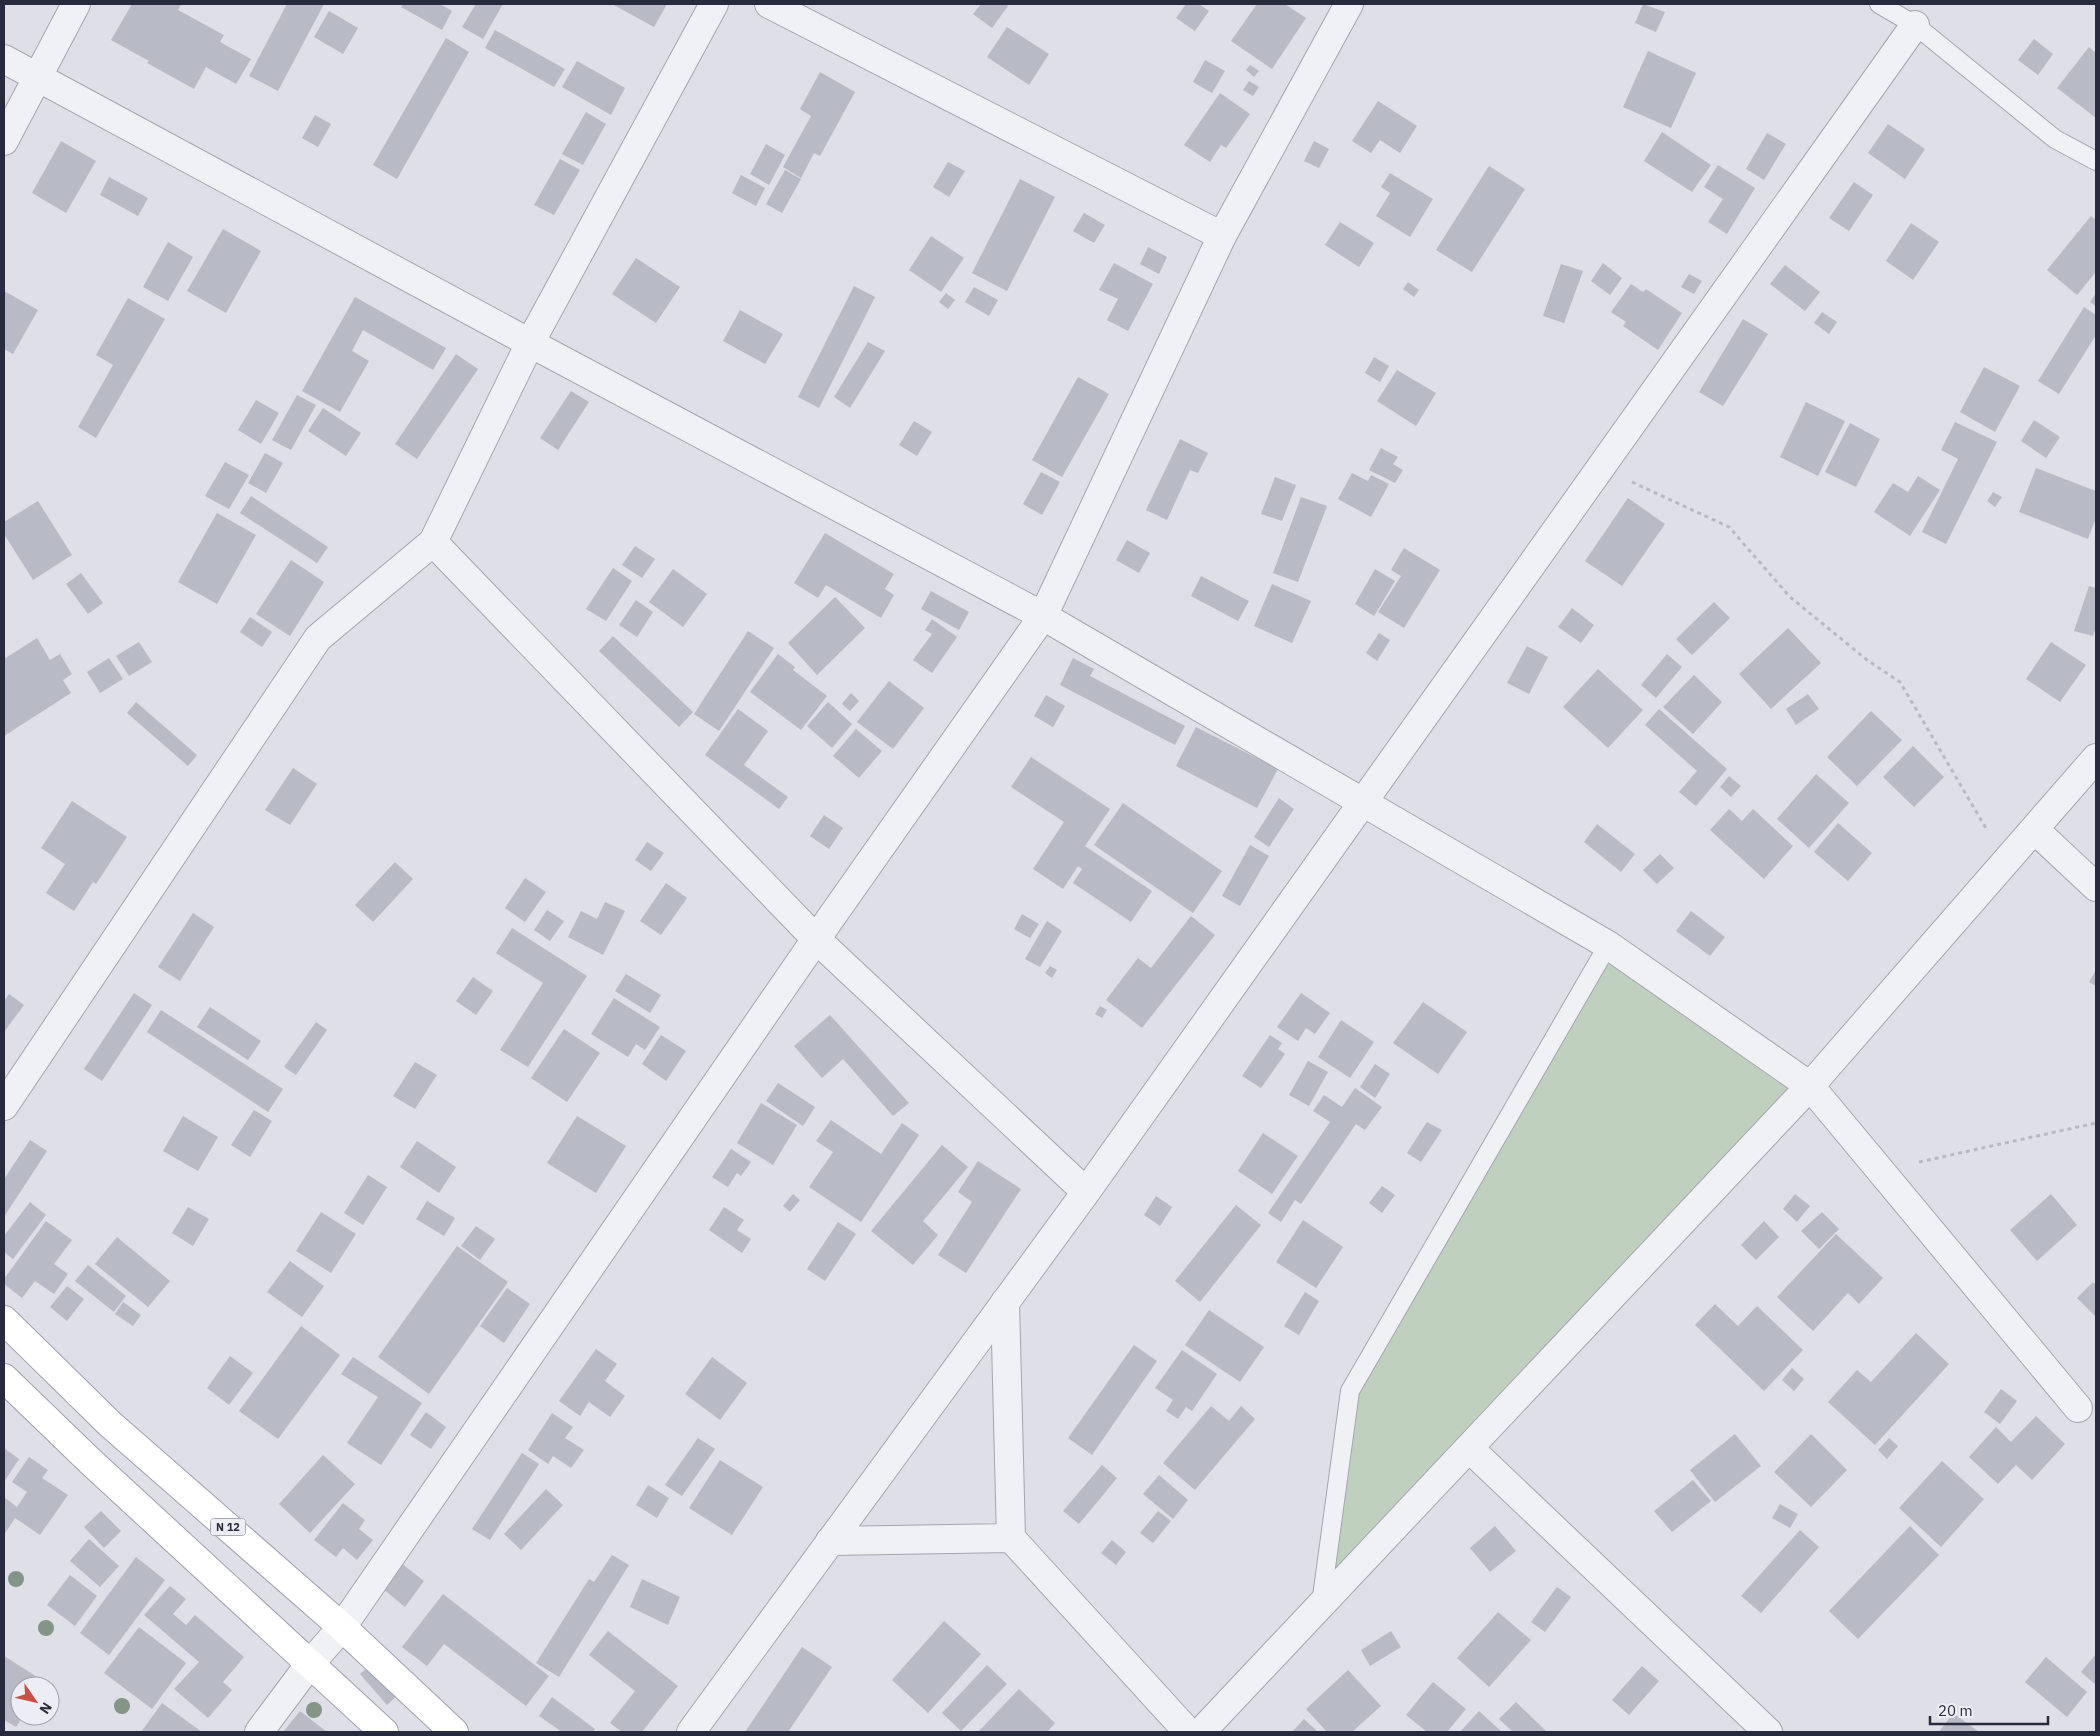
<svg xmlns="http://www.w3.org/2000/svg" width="2100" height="1736" font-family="'IBM Plex Sans',sans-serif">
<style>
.green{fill:#c0d0bf}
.building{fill:#b8bac6}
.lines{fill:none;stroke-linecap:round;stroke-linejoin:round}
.service-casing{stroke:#a4a5b1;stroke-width:20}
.minor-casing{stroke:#a4a5b1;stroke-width:30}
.primary-casing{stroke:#9ea1b2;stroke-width:30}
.path{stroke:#b8bac1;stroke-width:3;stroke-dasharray:4 4;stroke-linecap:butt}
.service{stroke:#f0f1f5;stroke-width:18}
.minor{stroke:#f0f1f5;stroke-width:28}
.primary{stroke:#fff;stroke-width:28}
.tree{fill:#829586}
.labels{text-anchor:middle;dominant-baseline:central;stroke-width:4;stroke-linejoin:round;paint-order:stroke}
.shield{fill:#edeef5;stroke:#636674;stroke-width:1}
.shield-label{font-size:11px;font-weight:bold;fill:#282b3d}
</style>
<rect width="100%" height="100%" fill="#dedfe7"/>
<!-- green -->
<path class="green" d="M1608 945 1810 1086 1321 1605 1350 1391Z"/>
<!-- building -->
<path class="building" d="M132 4H181L178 10 224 35 220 42 251 59 236 84 206 67 194 89 147 63 149 61 111 40Z
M287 4H324L278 91 249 76Z
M403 4H440L452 11 442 30 401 7Z
M476 4H503L483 39 462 27Z
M612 4H667L654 27Z
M981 4H1005L1008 6 992 28 973 14Z
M1186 4H1199L1209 11 1195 31 1176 18Z
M1257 4H1285L1306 18 1272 69 1231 41Z
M1643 4 1665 12 1656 32 1635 23Z
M329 11 358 28 343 54 314 37Z
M1007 27 1049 54 1029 85 987 57Z
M495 30 565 69 554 87 485 48Z
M446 38 469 52 397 179 373 165Z
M2034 39 2053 54 2038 75 2018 60Z
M2089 47 2096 53V118L2057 88Z
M1648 51 1696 73 1671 128 1623 107Z
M1205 60 1225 71 1212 93 1193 82Z
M577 61 625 88 611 115 562 87Z
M1250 65 1259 71 1254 77 1246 70Z
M820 72 855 92 820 156 814 153 801 178 783 167 811 116 800 109Z
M1249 81 1259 87 1253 96 1243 90Z
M1220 93 1250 114 1226 148 1221 145 1210 162 1184 145Z
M1378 101 1417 126 1400 153 1380 140 1371 153 1352 141Z
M586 112 606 124 583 165 562 154Z
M315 115 331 124 318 147 302 138Z
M1888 124 1925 149 1905 179 1868 153Z
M1662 132 1711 165 1692 192 1644 161Z
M1767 133 1786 144 1764 180 1746 169Z
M61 141 96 161 66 213 32 193Z
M1314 141 1329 149 1319 168 1304 161Z
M766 144 785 155 769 185 750 174Z
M560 159 580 170 554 215 534 205Z
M948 162 965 171 949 197 933 187Z
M1718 165 1755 188 1727 234 1708 222 1723 199 1704 187Z
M1489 166 1525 189 1472 272 1436 250Z
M785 170 801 179 782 213 766 204Z
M1390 173 1433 199 1410 237 1376 216 1390 193 1381 187Z
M741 175 765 188 756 206 732 193Z
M109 177 148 198 138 216 100 195Z
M1020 179 1055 197 1007 291 972 273Z
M1854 182 1873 195 1849 231 1829 218Z
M1084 213 1105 225 1094 243 1073 231Z
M2091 216 2096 220V272L2077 295 2047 270Z
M1340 222 1374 243 1359 267 1325 245Z
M1911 223 1939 242 1913 280 1886 261Z
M223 229 261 251 226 313 187 291Z
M931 236 964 258 941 292 909 270Z
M168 242 193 257 168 301 143 287Z
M1148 247 1167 257 1159 274 1140 264Z
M636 258 680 287 656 323 612 294Z
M1114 263 1153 284 1128 331 1107 320 1118 299 1099 290Z
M1603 263 1622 278 1610 295 1591 281Z
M1561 264 1583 271 1564 323 1543 316Z
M1785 265 1820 292 1805 311 1770 284Z
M1689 274 1702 281 1694 294 1681 287Z
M1408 282 1419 290 1414 297 1403 289Z
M1631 284 1643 292 1646 289 1682 313 1658 350 1623 326 1626 322 1611 312Z
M854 286 875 297 819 408 798 397Z
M974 287 998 300 989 316 965 302Z
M4 291 38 310 13 354 4 349Z
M946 293 955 300 948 309 939 302Z
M2096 293V306L2090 302Z
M355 297 446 348 433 370 363 330 352 351 369 361 340 412 302 391Z
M128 298 165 319 96 438 78 427 113 365 96 355Z
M2084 307 2096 315V335L2059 394 2038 381Z
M740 310 783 334 765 364 723 341Z
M1822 312 1837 322 1829 334 1814 323Z
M1743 319 1768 334 1723 406 1699 392Z
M868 342 885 351 850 408 834 397Z
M456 354 478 369 417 459 395 444Z
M1374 357 1389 366 1380 382 1365 373Z
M1984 367 2020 386 1995 432 1960 412Z
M1397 370 1436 393 1416 426 1377 401Z
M1078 377 1109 394 1062 477 1032 460Z
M571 391 589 402 558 450 540 438Z
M297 395 316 405 291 450 272 440Z
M256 400 279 413 261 444 238 430Z
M1806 402 1845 421 1818 476 1780 457Z
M323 408 361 433 346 456 308 431Z
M2034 420 2060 437 2046 458 2021 441Z
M914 421 932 432 917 456 899 445Z
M1955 422 1997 442 1946 544 1922 532 1958 459 1941 450Z
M1850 423 1880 439 1856 487 1825 472Z
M1180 439 1208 453 1198 473 1190 470 1167 520 1146 510Z
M1381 448 1398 457 1393 464 1403 470 1395 483 1369 470Z
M265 453 283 463 266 493 248 483Z
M225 462 249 475 229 509 205 496Z
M2036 468 2096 491V518L2088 539 2019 512Z
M1041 472 1060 482 1042 515 1023 504Z
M1352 473 1368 481 1371 475 1389 484 1371 517 1338 499Z
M1918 476 1940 490 1910 536 1874 512 1893 483 1908 492Z
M1275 477 1296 485 1282 521 1261 514Z
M1993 492 2002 497 1995 507 1987 501Z
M251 496 328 547 317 563 240 513Z
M1301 497 1327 506 1298 582 1273 573Z
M1628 498 1665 524 1622 586 1585 561Z
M38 501 72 555 33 580 4 534V522Z
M217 513 256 535 217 604 178 582Z
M825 533 894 574 885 589 894 595 881 618 826 585 818 598 794 583Z
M1127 540 1150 553 1139 573 1116 560Z
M635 546 655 559 642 578 622 565Z
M1404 548 1440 570 1404 628 1378 612 1401 576 1391 570Z
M291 560 324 582 290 636 256 614Z
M613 568 632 581 606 621 586 609Z
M673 569 707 594 683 627 649 602Z
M1375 569 1395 581 1374 616 1355 604Z
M81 573 103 603 88 614 66 584Z
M1201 576 1249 601 1238 621 1191 596Z
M1272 584 1311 601 1292 643 1254 626Z
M2089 586 2096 588V627L2093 636 2074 631Z
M931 591 969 612 959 630 921 609Z
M835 597 865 628 817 675 788 643Z
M636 600 653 612 637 637 619 625Z
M1714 602 1730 618 1692 655 1676 639Z
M1572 608 1594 625 1581 643 1558 627Z
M250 617 272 632 262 647 240 632Z
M932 619 957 637 932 673 913 660 932 634 925 630Z
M1788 628 1821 663 1771 709 1739 674Z
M748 631 774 648 719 731 694 714Z
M1379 633 1390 640 1377 661 1366 653Z
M613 636 693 712 679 727 599 651Z
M37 638 50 660 60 654 72 674 63 680 71 693 4 736V659Z
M139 642 152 662 129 676 116 656Z
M2051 642 2086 665 2060 702 2026 679Z
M1527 646 1548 657 1529 694 1507 683Z
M778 654 795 667 793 670 827 696 801 730 750 692Z
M1667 654 1682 667 1656 698 1641 685Z
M109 658 123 679 100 693 87 672Z
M1073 658 1094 669 1090 676 1185 726 1175 745 1060 685Z
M1598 669 1643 710 1608 748 1563 707Z
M1694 675 1722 702 1693 734 1663 707Z
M889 681 924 708 893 749 857 722Z
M851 693 859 701 850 711 842 704Z
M1808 694 1819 709 1796 725 1786 709Z
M1046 695 1065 706 1053 727 1034 716Z
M136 702 197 755 188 766 127 713Z
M828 702 852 724 832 748 807 726Z
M738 709 768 731 744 765 788 797 779 809 705 755Z
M1659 709 1727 769 1696 806 1679 792 1697 771 1645 725Z
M1871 711 1902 740 1857 786 1827 757Z
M1196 727 1278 769 1257 808 1176 766Z
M856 729 882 751 859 778 833 756Z
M1913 746 1944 777 1914 807 1883 777Z
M1031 757 1110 809 1085 846 1152 891 1131 922 1073 883 1082 869 1078 866 1063 889 1033 869 1064 822 1011 787Z
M293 768 317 784 290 825 265 810Z
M1816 774 1849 803 1809 848 1777 819Z
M1729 776 1741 786 1731 797 1720 787Z
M1279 798 1294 809 1269 847 1254 837Z
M72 801 127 837 96 884 93 882 74 911 46 893 65 864 41 848Z
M1123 803 1222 871 1193 913 1094 845Z
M1729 809 1742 821 1753 809 1793 846 1764 879 1710 830Z
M824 815 843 828 829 849 810 836Z
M1838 823 1872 853 1848 881 1814 852Z
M1597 824 1635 854 1621 872 1584 842Z
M647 842 664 853 651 871 635 860Z
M1250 845 1269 856 1240 906 1222 896Z
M1660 854 1674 868 1657 884 1643 870Z
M395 862 413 879 373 922 355 905Z
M525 878 546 892 525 922 505 908Z
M666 883 687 898 661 935 640 921Z
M605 902 625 911 603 955 568 937 581 911 597 919Z
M547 910 564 921 550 941 534 930Z
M1691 911 1725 937 1710 956 1676 931Z
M193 913 214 927 180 981 158 967Z
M1022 914 1039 924 1030 938 1014 929Z
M1191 916 1215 935 1142 1028 1106 1000 1138 958 1151 968Z
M1047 921 1062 931 1040 967 1025 959Z
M512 928 587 976 528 1067 500 1050 543 983 496 953Z
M1050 966 1057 970 1052 978 1045 973Z
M2096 970V986L2089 982Z
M626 974 661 995 650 1013 615 991Z
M473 977 493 991 476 1015 456 1001Z
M134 993 152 1005 102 1081 84 1069Z
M1301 993 1330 1013 1315 1034 1306 1028 1298 1041 1277 1027Z
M9 994 24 1005 4 1032V1001Z
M614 998 660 1027 645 1050 636 1044 628 1057 591 1034Z
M1423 1002 1467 1032 1438 1074 1393 1043Z
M1100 1006 1107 1010 1102 1018 1095 1014Z
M210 1007 261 1041 248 1060 197 1027Z
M161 1010 283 1089 268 1112 147 1032Z
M830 1015 909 1103 893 1116 843 1059 822 1078 794 1046Z
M1341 1020 1374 1042 1350 1078 1318 1057Z
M316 1022 327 1030 296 1075 284 1067Z
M564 1029 600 1053 567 1102 531 1078Z
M661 1035 686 1051 666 1081 642 1064Z
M1270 1035 1282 1043 1278 1049 1285 1054 1261 1088 1242 1076Z
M1308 1061 1328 1072 1309 1106 1289 1095Z
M415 1062 437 1075 415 1109 393 1096Z
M1375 1064 1390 1074 1375 1098 1360 1087Z
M778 1083 815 1107 803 1126 766 1101Z
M1355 1088 1382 1107 1365 1130 1356 1124 1301 1204 1295 1200 1281 1222 1268 1213 1330 1122 1313 1111 1324 1095 1342 1107Z
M761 1103 797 1125 773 1165 737 1143Z
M254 1110 272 1121 250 1157 231 1145Z
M183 1116 218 1137 198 1171 163 1151Z
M577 1116 626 1146 596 1193 547 1163Z
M831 1120 881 1154 902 1123 919 1135 861 1222 809 1187 833 1152 816 1141Z
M1427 1122 1442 1130 1421 1162 1407 1153Z
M1263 1133 1298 1156 1272 1194 1238 1171Z
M30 1140 47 1151 4 1217V1179Z
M417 1141 456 1167 439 1193 400 1167Z
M942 1145 968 1167 923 1221 938 1235 913 1265 871 1231Z
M731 1149 751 1162 741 1176 737 1173 728 1187 712 1177Z
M978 1161 1021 1189 966 1273 938 1255 972 1202 958 1192Z
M368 1175 387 1187 363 1225 344 1213Z
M1382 1186 1395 1195 1382 1213 1369 1203Z
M793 1194 800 1200 790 1212 783 1206Z
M1795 1194 1810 1206 1797 1222 1783 1209Z
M2051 1194 2077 1225 2037 1261 2010 1230Z
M1156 1196 1172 1207 1160 1226 1144 1215Z
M427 1201 455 1218 444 1236 416 1219Z
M30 1202 46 1215 13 1259 4 1252V1236Z
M1236 1205 1261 1225 1200 1302 1175 1281Z
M188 1207 209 1219 193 1246 172 1233Z
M724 1207 744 1220 737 1230 751 1239 742 1253 709 1230Z
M321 1212 356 1234 331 1273 296 1251Z
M1822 1212 1839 1229 1819 1249 1801 1231Z
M1303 1220 1343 1247 1316 1288 1276 1262Z
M46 1221 72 1240 54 1264 68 1274 54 1294 35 1281 22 1298 4 1284V1279Z
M1764 1221 1779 1237 1756 1260 1741 1245Z
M838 1222 856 1234 825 1281 807 1269Z
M476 1226 495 1239 480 1260 461 1246Z
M1836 1234 1883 1278 1859 1304 1848 1293 1813 1331 1777 1297Z
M117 1237 170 1281 148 1307 95 1264Z
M457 1246 508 1282 429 1394 378 1357Z
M290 1261 324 1286 302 1317 267 1292Z
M88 1265 126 1296 114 1312 75 1281Z
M2093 1282 2096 1286V1317L2077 1298Z
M67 1286 84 1299 67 1321 50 1307Z
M507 1288 530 1304 504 1343 480 1326Z
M1305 1292 1319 1301 1299 1335 1284 1326Z
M123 1302 141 1315 133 1326 115 1314Z
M1715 1304 1738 1326 1757 1306 1803 1350 1764 1391 1695 1325Z
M1209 1310 1264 1347 1240 1382 1185 1345Z
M301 1326 340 1355 278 1439 239 1411Z
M1916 1333 1949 1364 1875 1445 1828 1402 1857 1370 1871 1382Z
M1134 1345 1157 1361 1092 1455 1068 1438Z
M596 1349 617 1364 605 1381 625 1396 610 1417 589 1402 580 1416 559 1401Z
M1182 1350 1217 1374 1192 1411 1186 1407 1178 1419 1166 1411 1173 1400 1155 1388Z
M230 1356 253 1373 229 1405 207 1388Z
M353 1357 422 1403 381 1465 347 1443 378 1397 341 1374Z
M712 1357 747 1383 720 1420 685 1394Z
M1792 1368 1804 1379 1794 1391 1782 1380Z
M2001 1389 2017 1401 2000 1424 1984 1412Z
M1211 1406 1229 1421 1241 1406 1255 1419 1195 1490 1163 1463Z
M426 1412 446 1427 431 1449 410 1435Z
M552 1413 573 1427 565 1438 584 1450 571 1468 553 1456 548 1464 528 1450Z
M2036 1416 2065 1444 2032 1480 2016 1465 1998 1484 1969 1457 1996 1427 2011 1442Z
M1735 1434 1761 1466 1715 1502 1690 1470Z
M1811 1434 1847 1470 1811 1507 1774 1472Z
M698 1438 715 1449 682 1496 665 1485Z
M1889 1438 1898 1446 1887 1459 1878 1450Z
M4 1448 19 1459 4 1482Z
M522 1453 539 1464 490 1540 472 1529Z
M323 1455 355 1484 310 1533 279 1504Z
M29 1457 48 1470 42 1478 68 1495 40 1535 15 1518 4 1535V1497L17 1507 27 1492 12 1482Z
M720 1460 763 1487 732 1535 689 1508Z
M1942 1461 1984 1499 1941 1547 1899 1508Z
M1102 1465 1117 1478 1079 1524 1063 1511Z
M1159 1475 1188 1500 1173 1519 1143 1494Z
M1693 1480 1711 1501 1672 1532 1654 1511Z
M648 1485 669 1498 657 1518 636 1505Z
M546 1489 563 1505 521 1550 504 1534Z
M343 1503 365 1520 359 1529 373 1540 357 1560 343 1548 336 1557 314 1540Z
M1780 1504 1798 1514 1790 1528 1772 1518Z
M101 1511 121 1531 104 1548 84 1527Z
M1158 1511 1171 1521 1153 1543 1140 1533Z
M1495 1526 1516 1551 1490 1572 1470 1548Z
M1910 1526 1939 1555 1858 1639 1829 1611Z
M1800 1530 1819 1547 1761 1613 1741 1596Z
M89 1539 119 1566 100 1587 70 1561Z
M1112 1540 1126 1552 1116 1565 1101 1553Z
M612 1555 629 1565 559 1677 536 1663 589 1579 594 1582Z
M136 1557 165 1580 109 1655 80 1633Z
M401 1563 424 1581 405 1607 382 1588Z
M70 1575 97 1596 75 1626 47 1605Z
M642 1579 680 1597 668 1625 630 1607Z
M170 1586 186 1599 173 1614 186 1625 195 1615 244 1657 223 1682 232 1690 208 1718 174 1689 199 1662 144 1615Z
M1557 1587 1571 1597 1545 1632 1531 1622Z
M443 1594 549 1676 526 1706 444 1644 427 1666 402 1647Z
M1498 1612 1531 1640 1489 1687 1457 1658Z
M944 1621 981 1654 928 1713 892 1680Z
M139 1627 186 1663 152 1709 104 1673Z
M608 1631 678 1686 642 1732H622L610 1723 635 1691 589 1655Z
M1391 1631 1401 1647 1370 1666 1361 1650Z
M802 1647 832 1667 788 1732H745Z
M2096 1654V1685L2081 1672Z
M4 1656 45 1682 42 1686H20V1716H23L16 1727 4 1720Z
M2046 1657 2087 1692 2067 1717 2025 1682Z
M373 1663 399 1694 387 1705 360 1674Z
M987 1665 1007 1684 961 1731 942 1713Z
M1642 1666 1659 1681 1629 1715 1612 1700Z
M1348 1670 1381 1706 1352 1732H1327L1306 1709Z
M1433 1682 1466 1709 1447 1732H1427L1406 1715Z
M1019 1689 1055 1723 1047 1732H978Z
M552 1697 595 1729 593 1732H562L539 1716Z
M1516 1702 1547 1732H1513L1499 1719Z
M162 1703 202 1732H141Z
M300 1711 327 1732H283Z
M1479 1711 1502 1732H1460Z
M1953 1713 1979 1732H1939Z
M1304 1719 1318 1732H1292Z"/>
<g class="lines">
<!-- service casing -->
<g class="service-casing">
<path id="service" d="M1879 4 1915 25 2055 139 2096 161
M1321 1604 1350 1391 1608 945"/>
</g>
<!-- minor casing -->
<g class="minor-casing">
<path id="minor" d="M769 4 1222 236
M4 59 530 343 1043 616 1608 945 1810 1086 2078 1408
M4 141 76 4
M433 542 816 939 1086 1192
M2034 829 2096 887
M4 1106 318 638 433 542 530 343 714 4
M1005 1302 1011 1538 1188 1732
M1469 1448 1768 1732
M830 1541 1011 1538
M259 1732 309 1665 342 1627 816 939 1043 616 1222 236 1349 4
M691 1732 1086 1192 1915 25
M1201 1732 1810 1086 2096 758"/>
</g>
<!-- primary casing -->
<g class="primary-casing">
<path id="primary" d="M4 1320 110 1424 342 1627 454 1732
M4 1378 91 1462 384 1732"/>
</g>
<!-- path -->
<path class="path" d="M1632 482 1729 527 1790 597 1867 660 1900 682 1987 830
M1919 1162 2096 1123"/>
<!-- service -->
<use href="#service" class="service"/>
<!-- minor -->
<use href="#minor" class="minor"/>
<!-- primary -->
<use href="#primary" class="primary"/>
</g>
<!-- trees -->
<g class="tree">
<circle cx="16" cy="1579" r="8"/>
<circle cx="46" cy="1628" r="8"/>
<circle cx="122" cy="1706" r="8"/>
<circle cx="314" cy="1710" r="8"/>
</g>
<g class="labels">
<!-- shield labels -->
<rect class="shield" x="210.5" y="1518.5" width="35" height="17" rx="4"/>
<g class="shield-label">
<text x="228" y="1527">N 12</text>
</g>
</g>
<!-- border -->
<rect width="2100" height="1736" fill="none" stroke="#282b3d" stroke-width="10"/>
<!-- north arrow -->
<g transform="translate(35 1701) rotate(124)"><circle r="24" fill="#edeef5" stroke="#9ea0ab"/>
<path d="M0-4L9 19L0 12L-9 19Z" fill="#c75047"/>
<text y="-8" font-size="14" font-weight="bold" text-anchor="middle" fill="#282b3d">N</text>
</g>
<!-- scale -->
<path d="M1930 1716v8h118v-8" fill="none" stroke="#282b3d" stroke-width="2.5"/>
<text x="1938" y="1716" font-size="15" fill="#282b3d" stroke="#edeef5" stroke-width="4" paint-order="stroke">20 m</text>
</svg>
